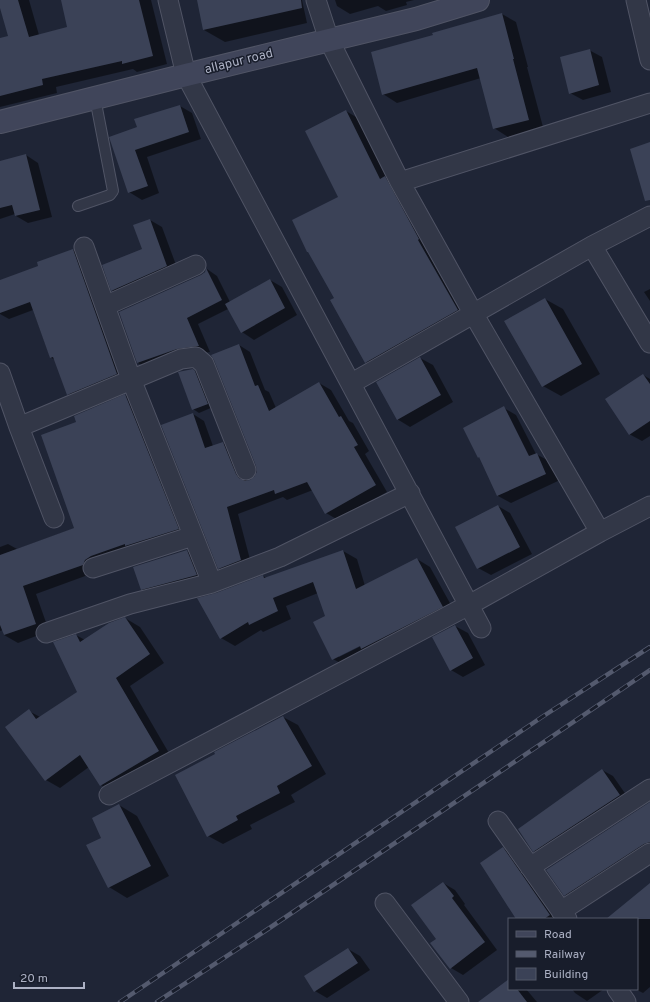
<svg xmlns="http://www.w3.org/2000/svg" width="650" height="1002" font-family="Overpass,sans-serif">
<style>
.shadow{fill:#0007;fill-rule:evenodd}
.building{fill:#3b4257}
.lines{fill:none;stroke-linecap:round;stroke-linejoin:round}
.lane-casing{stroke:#505465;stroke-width:12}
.street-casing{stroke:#505465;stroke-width:21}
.secondary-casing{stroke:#505465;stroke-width:24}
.lane{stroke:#323747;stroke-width:10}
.street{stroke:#323747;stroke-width:19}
.secondary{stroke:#40455a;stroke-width:22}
.rail-casing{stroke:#545a6e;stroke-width:4.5}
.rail{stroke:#181d2b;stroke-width:3;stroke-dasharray:9;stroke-linecap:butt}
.labels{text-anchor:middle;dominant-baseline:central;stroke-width:3;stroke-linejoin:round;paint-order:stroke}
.street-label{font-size:13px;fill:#acb1c4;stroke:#181d2b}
</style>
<rect width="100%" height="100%" fill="#1f2536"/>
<!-- shadow -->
<path class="shadow" d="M0 0H29L39 35 69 28 62 0H151L167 64 137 72 133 69 56 87 57 93 0 107V39L9 37 0 4Z
M198 0H302L307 23 225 42 204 30Z
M335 0H414L406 2 407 5 386 11 378 6 350 14 337 6Z
M502 14 516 22 528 67H527L543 127 508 137 494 128 481 78 397 103 383 94 434 36Z
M589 50 602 57 611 92 583 100 570 93Z
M180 106 192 113 201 139 147 157 159 193 142 200 129 192 110 138 138 128Z
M346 111 361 120 472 319 381 370 366 362 336 298 339 198Z
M26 155 38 163 52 217 28 223 16 216 15 214 0 219V162Z
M150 220 162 227 179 273 125 298 112 290 143 250Z
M73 250 84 256 127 379 78 400 68 394 55 360 50 357 33 310 9 319 0 314V282L40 267 38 263Z
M207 269 217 276 230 302 270 280 282 287 297 315 254 340 242 332 228 309 198 324 210 352 189 355 149 369 138 363Z
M650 289V301L644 292Z
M545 299 563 309 600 374 561 396 543 386Z
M239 345 250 352 265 390 269 392 276 408 319 383 331 390 349 421 353 423 369 451 365 454 387 492 338 520 326 513 313 490 287 500 283 497 238 514 252 567 231 575 219 568 193 414 204 421 213 446 223 443 235 450 247 482 255 478 258 472 257 466 215 359Z
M420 358 433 365 453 402 410 427 397 419Z
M192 370 199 373 213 407 199 413 193 409Z
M643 375 650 379V436L642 441 629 434Z
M125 395 139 403 192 537 36 594 49 631 18 643 4 635 3 630 0 631V547L8 544 17 549 75 528 78 423Z
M504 408 516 415 536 454 549 461 558 481 511 503 498 496 481 459 479 457Z
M498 506 510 513 532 554 491 575 478 568Z
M187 551 199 558 209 582 154 596 142 589Z
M343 551 357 559 365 586 417 559 430 567 456 614 347 667 333 659 326 617 318 593 286 606 291 619 263 632 261 630 235 646 221 638 216 594 263 576 267 578ZM364 642 365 644 339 657V655Z
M125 618 140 627 164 663 130 686 173 760 115 794 101 785 89 767 60 788 46 780 29 711 40 717 78 692 76 635 85 640Z
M455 626 468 633 485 665 463 677 451 670Z
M283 717 298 725 326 774 291 795 295 802 250 825 252 829 223 844 208 836Z
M602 770 613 776 631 802 545 858 534 851Z
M650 803V855L577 902 565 895Z
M119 805 137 816 169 876 127 898 109 887 103 838Z
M503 848 515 856 559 919H518Z
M443 883 455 890 465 904 464 905 497 950 463 975 451 968 437 939Z
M650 884V987L643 993 635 989H637V919H608Z
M348 949 360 956 370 970 327 998 315 991Z
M509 980V989H526L537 1002H480Z
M572 989H604L587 1001 575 993Z"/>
<!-- building -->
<path class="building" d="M0 0H18L29 37 67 27 61 0H139L153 56 122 64V61L42 79 43 85 0 96V38L8 36 0 8Z
M197 0H301L302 8 203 30Z
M502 13 514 59H513L529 120 493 129 477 68 382 95 371 52 433 35 432 33Z
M590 49 599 85 569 94 560 57Z
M180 105 189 132 135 150 148 186 128 193 109 137 137 127 134 119Z
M346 110 380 179 385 176 419 239 418 240 458 310 365 363 330 300 334 298 308 252H307L292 220 338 197 305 131Z
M650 142V200L645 201 630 149Z
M26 154 40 210 15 216 12 205 0 208V161Z
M150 219 167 266 111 291 102 265 142 249 133 225Z
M73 249 117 374 67 395 53 357 50 358 30 302 0 313V280L38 266 37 262Z
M206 268 222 300 187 318 199 346 177 349 137 363 119 312 201 275 205 272Z
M270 279 285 308 241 333 225 304Z
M545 298 582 364 542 387 504 321Z
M239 344 255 386 258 385 269 411 319 382 339 417 341 416 358 445 354 447 376 485 325 514 307 482 275 494 274 490 227 507 241 560 218 569 161 425 193 413 205 448 223 442 236 474 239 478 245 481 250 480 254 477 257 472 256 466 214 360 211 355Z
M420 357 441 395 397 420 376 382Z
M193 369 195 371 208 404 192 410 178 372Z
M643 374 650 384V421L629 435 605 399Z
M125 394 179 529 125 546V544L91 556 85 560 83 565 23 586 36 624 4 635 0 625V555L74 528 41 435 76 422 74 416Z
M504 406 529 456 537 453 546 474 497 496 479 457 478 458 463 428Z
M498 505 520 547 477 569 455 527Z
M187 550 197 575 141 590 133 567Z
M343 550 356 589 417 558 443 607 361 649 360 646 332 660 313 622 325 616 313 582 273 598 278 611 249 625 248 622 220 639 197 598 216 593 263 575 264 578Z
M125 617 150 654 116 678 159 751 100 786 80 755 45 781 5 727 29 709 36 719 77 692 53 642 76 634 80 642 109 623Z
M455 625 473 658 450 671 432 637Z
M283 716 312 766 277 786 280 793 236 816 238 820 207 837 175 775 215 754 214 752Z
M602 769 620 795 533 852 518 829Z
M650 802V842L644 844 564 896 546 870Z
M119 804 151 866 108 888 86 845 101 838 92 818Z
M503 847 550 915 544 919H516L480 863Z
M443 882 454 896 452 898 485 942 450 969 430 943 436 939 411 905Z
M650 883V919H606Z
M348 948 358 963 314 992 304 976Z
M509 979V989H517L527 1002H478Z"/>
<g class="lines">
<!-- lane casing -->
<g class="lane-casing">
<path id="lane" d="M78 206 110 195 113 191 95 98"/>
</g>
<!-- street casing -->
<g class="street-casing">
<path id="street" d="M168 0 186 75 481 628
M316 0 329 40 400 182 473 313 600 532
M636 0 650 60
M400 182 650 103
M592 246 650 343
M84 247 131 379 212 583
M105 306 196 265
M0 373 19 427 54 518
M352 383 592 246 650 216
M19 427 181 359 196 357 204 364 246 470
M93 568 193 536
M46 633 130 604 212 583 280 557 410 493
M109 795 469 605 600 532 650 506
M498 821 567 919
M530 867 650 789
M385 903 459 1002
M561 911 650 853
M617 989 626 1002"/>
</g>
<!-- secondary casing -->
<g class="secondary-casing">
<path id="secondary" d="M0 122 186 75 416 19 478 0"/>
</g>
<!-- lane -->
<use href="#lane" class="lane"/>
<!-- street -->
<use href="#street" class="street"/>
<!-- secondary -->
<use href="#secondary" class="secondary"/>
<!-- rail casing -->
<g class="rail-casing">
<path id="rail" d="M120 1002 542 717 650 647
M157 1002 271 927 650 670"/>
</g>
<!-- rail -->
<use href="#rail" class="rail"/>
</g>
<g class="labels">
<!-- street labels -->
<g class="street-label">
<text transform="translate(239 62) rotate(-14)">allapur road</text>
</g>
</g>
<!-- legend -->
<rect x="508" y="918" width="130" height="72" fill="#181d2b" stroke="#535868"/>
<rect x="516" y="931" width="20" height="6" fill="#40455a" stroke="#535868"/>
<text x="544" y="938" font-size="12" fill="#acb1c4">Road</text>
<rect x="516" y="951" width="20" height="6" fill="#545a6e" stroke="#535868"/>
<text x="544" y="958" font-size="12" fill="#acb1c4">Railway</text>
<rect x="516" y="968" width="20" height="12" fill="#3b4257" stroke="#535868"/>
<text x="544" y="978" font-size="12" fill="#acb1c4">Building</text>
<!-- scale -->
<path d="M14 982v6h70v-6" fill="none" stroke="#acb1c4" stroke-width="2"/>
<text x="20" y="982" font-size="12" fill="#acb1c4" stroke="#181d2b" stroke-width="3" paint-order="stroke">20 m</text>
</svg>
